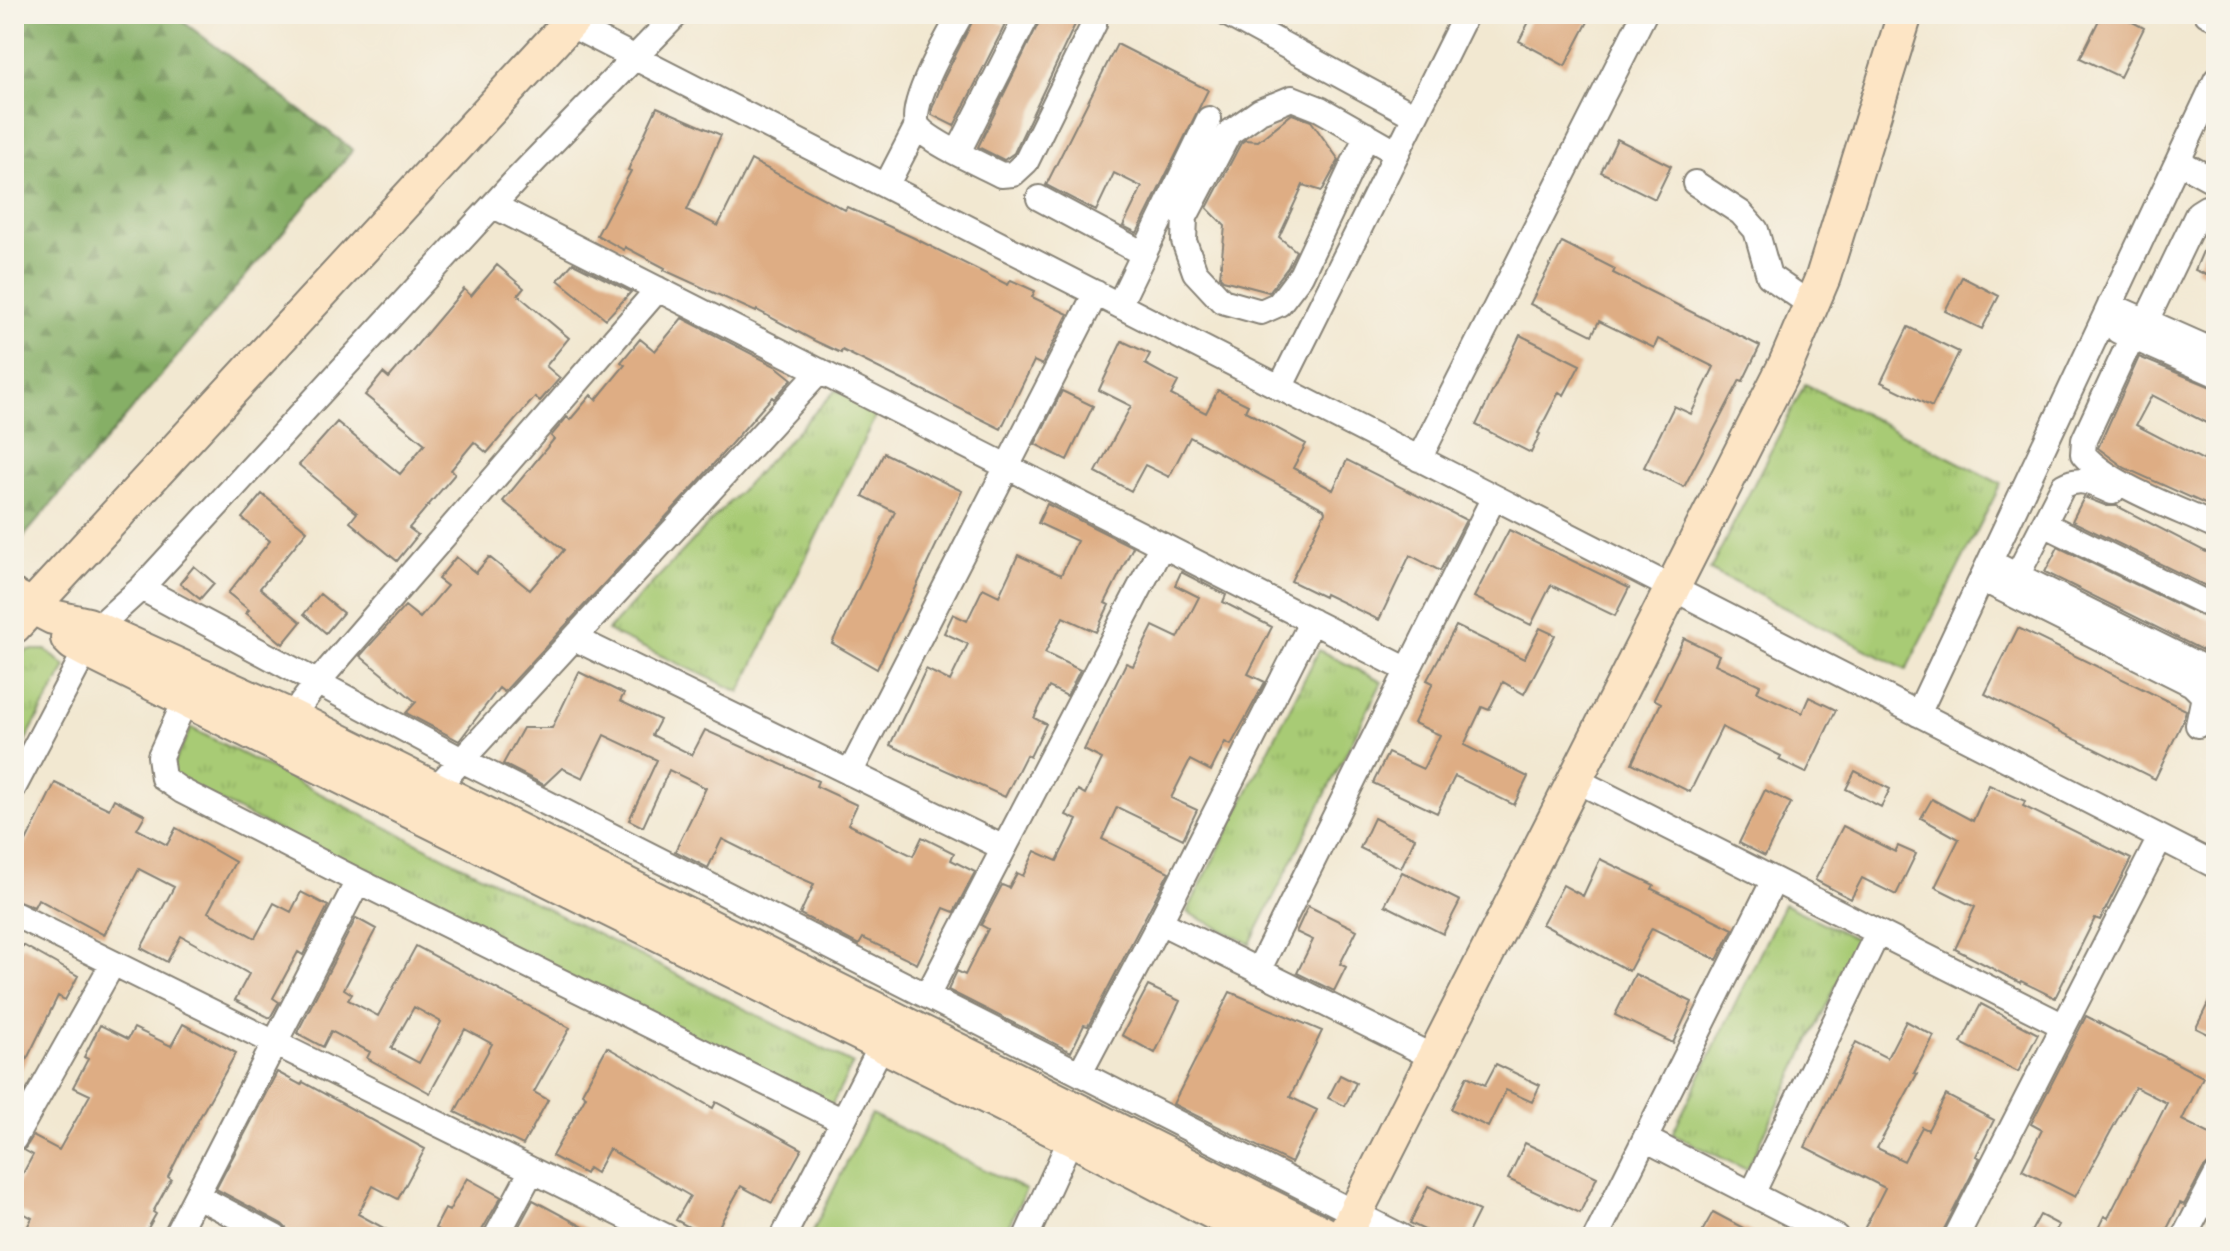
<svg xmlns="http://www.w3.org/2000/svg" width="2230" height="1251" font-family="'Patrick Hand',sans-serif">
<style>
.grass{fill:#a8cb75;stroke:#627448;stroke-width:2}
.forest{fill:url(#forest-firs);stroke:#516641;stroke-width:2}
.park{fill:url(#park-tufts);stroke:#627448;stroke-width:2}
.building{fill:#dead84;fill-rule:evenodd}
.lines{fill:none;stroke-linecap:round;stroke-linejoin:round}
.street-casing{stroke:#878276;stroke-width:28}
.secondary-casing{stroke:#878276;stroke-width:38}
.street{stroke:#fff;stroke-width:24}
.secondary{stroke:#fde5c5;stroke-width:34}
</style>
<defs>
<pattern id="forest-firs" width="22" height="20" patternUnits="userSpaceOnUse" patternTransform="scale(2)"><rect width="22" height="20" fill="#86af66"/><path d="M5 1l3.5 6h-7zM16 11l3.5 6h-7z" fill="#6d8e53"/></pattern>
<pattern id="park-tufts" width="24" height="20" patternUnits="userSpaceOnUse" patternTransform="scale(2)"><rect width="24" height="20" fill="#a8cb75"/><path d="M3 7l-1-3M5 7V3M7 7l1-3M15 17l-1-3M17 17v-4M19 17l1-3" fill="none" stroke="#90ae65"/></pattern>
</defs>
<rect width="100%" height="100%" fill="#f7f3e8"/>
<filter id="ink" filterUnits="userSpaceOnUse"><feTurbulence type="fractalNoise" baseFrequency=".0125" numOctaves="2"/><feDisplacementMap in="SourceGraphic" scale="16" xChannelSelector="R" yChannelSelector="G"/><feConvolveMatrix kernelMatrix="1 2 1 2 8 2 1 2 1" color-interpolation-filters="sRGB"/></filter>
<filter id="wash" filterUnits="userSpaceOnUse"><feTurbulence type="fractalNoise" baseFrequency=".006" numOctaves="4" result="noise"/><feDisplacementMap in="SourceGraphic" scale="32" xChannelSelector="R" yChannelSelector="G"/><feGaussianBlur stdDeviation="1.8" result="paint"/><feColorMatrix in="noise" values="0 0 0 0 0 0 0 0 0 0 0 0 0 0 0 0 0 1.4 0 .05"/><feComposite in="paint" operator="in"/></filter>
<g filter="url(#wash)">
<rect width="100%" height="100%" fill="#f2e8d1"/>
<!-- grass -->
<path class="grass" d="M871 1114 1026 1190 1003 1237H810Z"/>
<!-- forest -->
<path class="forest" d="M14 14H173L353 150 14 548Z"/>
<!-- park -->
<path class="park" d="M1805 384 2001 484 1906 670 1710 570Z
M836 390 879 409 740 692 607 631Z
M27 650H46L66 667 14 761V665Z
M1319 650 1382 682 1250 944 1187 912Z
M191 728 853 1064 829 1110 168 775Z
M1784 904 1858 940 1747 1170 1672 1134Z"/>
<g id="blocks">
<!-- building -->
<path class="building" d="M976 14H982L1005 25 954 126 932 115V109L944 78Z
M1043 14H1080L1014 153 1004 160 978 147Z
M1533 14H1592L1565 66 1519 41Z
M2102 14H2117L2144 28 2120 77 2080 58Z
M1117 44 1208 90 1137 233 1123 226 1142 187 1114 173 1096 211 1046 185Z
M657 107 721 135 687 210 718 226 751 160 845 210 847 207 912 237 1008 285 1011 280 1035 291 1032 297 1068 314 1042 365 1034 361 1001 429 842 350 841 353 815 341 757 310 756 312 664 270 665 268 625 247 624 250 597 235 631 171 628 170Z
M1292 114 1311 121 1339 160 1322 191 1303 185 1279 237 1296 251 1288 267 1269 292 1223 280 1220 277 1225 226 1207 208 1241 143 1245 140 1258 141Z
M1617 139 1671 166 1655 199 1601 172Z
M2216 221V279L2195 270Z
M1562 242 1615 269 1613 273 1760 346 1743 381 1740 380 1684 487 1644 467 1674 406 1691 414 1714 367 1658 339 1654 348 1599 321 1592 335 1530 304Z
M573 263 631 292 606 319 558 280Z
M497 265 524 288 518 295 569 338 546 366 560 378 540 401 535 397 487 453 474 442 451 470 455 474 409 528 418 535 397 561 350 522 357 513 299 465 337 422 400 474 425 444 365 395 383 373 389 378 464 289 471 296Z
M1962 277 1999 296 1982 329 1945 311Z
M682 318 777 367 792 379 774 399 772 397 696 484 504 692 499 688 459 741 406 713 416 702 360 656 405 606 420 618 447 586 438 579 456 557 476 573 489 557 530 590 564 550 503 501 554 439 551 436 567 417 570 420 591 395 596 400 625 365 621 362 640 339 655 351Z
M1908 327 1959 352 1932 407 1881 382Z
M1520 335 1580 365 1564 395 1559 392 1538 433 1540 434 1531 453 1476 425Z
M1122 341 1150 354 1145 364 1178 382 1171 395 1206 413 1218 390 1248 405 1245 411 1306 444 1293 468 1333 490 1347 460 1466 520 1440 571 1410 555 1379 620 1325 594 1324 597 1291 581 1325 512 1324 509 1190 437 1169 477 1145 465 1131 491 1096 472 1131 406 1099 390Z
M2139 357 2216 389V428L2152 395 2136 425 2203 460 2216 434V509L2125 468 2098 448Z
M1062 391 1093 406 1067 460 1035 444Z
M884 453 962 491 877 669 832 643 895 512 863 496Z
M262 494 307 531 260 588 301 622 283 644 246 613 249 610 228 593 270 541 242 518Z
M2084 497 2107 506H2117L2216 557V591L2072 521Z
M1047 504 1133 547 1105 603 1109 605 1096 632 1063 617 1045 653 1080 670 1067 696 1049 687 1034 718 1046 724 1030 757 1026 755 1005 797 890 745 926 669 950 681 968 644 944 633 953 614 967 621 983 588 999 596 1018 555 1061 575 1077 541 1038 523Z
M1509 530 1629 588 1615 616 1551 585 1531 625 1474 597Z
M2058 547 2216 623V657L2045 572Z
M194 566 214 583 200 599 180 583Z
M1181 572 1226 595 1223 602 1272 627 1248 674 1265 682 1231 745 1225 742 1211 771 1190 760 1171 798 1197 810 1183 839 1117 807 1102 839 1169 872 1088 1026 1084 1025 1071 1052 948 990 957 971 965 975 988 929 981 925 1002 885 1009 888 1017 873 1023 876 1035 851 1057 861 1077 820 1066 815 1078 790 1085 794 1102 759 1084 750 1126 663 1133 666 1153 626 1178 638 1199 597 1175 585Z
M320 594 343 613 326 633 304 614Z
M1456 626 1524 659 1540 628 1555 635 1524 694 1503 682 1489 710 1482 707 1464 745 1528 777 1514 805 1455 776 1437 813 1373 783 1388 753 1423 769 1440 735 1414 723 1433 683 1427 680Z
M2018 628 2186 710 2183 721 2155 779 1985 694Z
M1684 638 1719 655 1715 664 1760 685 1757 692 1802 713 1809 697 1836 710 1806 773 1779 760 1781 756 1722 727 1690 792 1632 763 1661 703 1654 699Z
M579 672 624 694 620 701 660 720 652 735 692 755 705 730 818 781 816 786 857 805 848 824 913 856 922 837 954 853 951 860 975 872 954 912 944 908 917 964 863 938 859 945 800 914 814 884 749 855 750 853 722 839 708 868 675 851 706 788 669 770 643 827 629 820 657 760 604 735 583 778 562 768 544 785 503 764 523 728H552Z
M1855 771 1890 789 1881 807 1846 789Z
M55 783 109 809 114 799 145 815 137 829 167 845 176 828 235 862 208 912 255 938 274 903 291 912 301 892 328 906 303 955 298 952 273 998 279 1002 270 1018 235 1000 249 974 181 936 167 962 141 948 174 887 139 869 104 935 38 899 34 907 14 899V866Z
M1989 785 2025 801 2023 806 2131 859 2100 920 2095 918 2055 998 2021 981 2020 983 1955 949 1975 907 1935 887 1959 839 1921 818 1932 799 1973 821Z
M1765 790 1791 803 1765 856 1739 843Z
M1374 818 1415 838 1401 868 1360 848Z
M1843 826 1895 852 1898 846 1916 854 1896 895 1862 878 1851 899 1815 880Z
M1600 859 1654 885 1652 889 1733 929 1717 960 1652 928 1629 971 1542 924 1563 885 1583 896Z
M1402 872 1460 901 1443 934 1385 905Z
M1308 906 1357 930 1340 964 1346 967 1334 991 1297 973 1313 940 1296 932Z
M356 918 376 929 344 989 352 994 348 1000 378 1016 416 946 570 1028 534 1092 548 1100 523 1145 455 1112 492 1044 465 1029 430 1093 367 1058 370 1052 331 1031 323 1047 297 1033ZM414 1007 441 1022 419 1063 391 1048Z
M23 945 78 976 65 1000 58 996 14 1085V961Z
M1635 974 1692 1002 1673 1043 1615 1015Z
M1148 986 1180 1001 1155 1053 1122 1035Z
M2216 987V1038L2196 1028Z
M1230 992 1322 1031 1290 1097 1317 1110 1291 1163 1173 1104Z
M1981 1004 2038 1034 2018 1072 1961 1043Z
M2086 1016 2203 1077 2182 1120 2216 1137V1156L2203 1169 2184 1205 2180 1203 2163 1237H2094L2104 1216 2108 1218 2167 1103 2135 1087 2075 1197 2022 1170 2042 1130 2031 1124Z
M1906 1021 1934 1036 1914 1073 1917 1074 1877 1148 1904 1161 1922 1127 1928 1130 1946 1095 1994 1120 1976 1156 1980 1158 1940 1237H1860L1885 1188 1805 1147 1856 1042 1887 1058Z
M183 1024 236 1053 183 1147 168 1177 171 1179 153 1212 156 1214 143 1237H22L32 1218 14 1208V1190L33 1155 24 1150 33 1136 59 1150 90 1095 73 1087 88 1059 84 1057 100 1025 128 1039 134 1028 171 1046Z
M607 1047 713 1108 716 1102 802 1149 772 1203 741 1186 713 1237H707L676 1220 690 1196 609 1149 596 1173 588 1168 585 1174 552 1156 586 1096 582 1093Z
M1496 1064 1540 1085 1532 1102 1506 1090 1488 1127 1451 1109 1467 1076 1485 1085Z
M277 1072 301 1085 303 1082 425 1149 398 1199 373 1186 358 1214 400 1237H290L288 1230 282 1224 216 1189Z
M1340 1075 1356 1083 1345 1106 1328 1098Z
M1525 1143 1597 1177 1580 1213 1508 1179Z
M467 1178 501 1197 478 1237H451L435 1228 445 1209 449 1211Z
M1428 1186 1479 1211 1466 1237H1439L1410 1223Z
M533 1200 602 1237H539L519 1226Z
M1713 1212 1760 1237H1699Z
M2040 1215 2059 1225 2052 1237H2028Z"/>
</g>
</g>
<g filter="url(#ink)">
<use href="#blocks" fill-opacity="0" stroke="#878276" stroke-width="2"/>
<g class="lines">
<!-- street casing -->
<g class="street-casing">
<path id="street" d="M961 14C950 34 904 110 919 128 933 144 980 164 1001 175L1013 174 1026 162 1094 24 1095 14
M1227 14 1415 116
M2207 14 2216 18
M569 24 2216 866
M1367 135 1301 275 1279 304 1261 312 1222 301 1195 272 1184 241 1185 217 1229 133 1260 111 1292 98 1320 109 1397 153
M958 152 1028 14
M2178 161 2216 182
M1695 183 1741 213 1756 230 1769 276 1811 305
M886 186 917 126
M1039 198 1144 254
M494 206 1408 670
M1119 305 1209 119
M2110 305 2216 352
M2146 321 2198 213 2206 208 2216 206
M2118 331 2216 374
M2132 337 2084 440 2083 454C2110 486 2176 508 2216 527
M1280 388 1466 14
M1419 459 1644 14
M2044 524 2216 608
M2002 568 2216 674
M2017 576 2063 486C2081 476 2094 484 2112 492
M1982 579 2192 684 2204 696 2198 725
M141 588 462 760 1402 1237
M96 629 141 588 517 179 677 14
M574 638 1004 848
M186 699 160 756 163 778 182 791 358 881 841 1120
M1918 714 2216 80
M291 717 316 684 658 289
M850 773 1096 293
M1576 780 2064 1026
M14 787 86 650
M435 789 820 371
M14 914 667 1237
M1160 922 1435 1058
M1258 971 1494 497
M927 996 1162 545
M1080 1073 1160 922 1312 621
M14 1139 113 963
M1645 1139 1836 1237
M1752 1194 1878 932
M197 1196 275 1237
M175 1237 358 881
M496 1237 532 1170
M783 1237 888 1033
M1026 1237 1071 1138
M1596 1237 1774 880
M1956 1237 2160 838
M2184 1237 2216 1176"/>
</g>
<!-- secondary casing -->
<g class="secondary-casing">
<path id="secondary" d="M14 597 53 617 88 625 291 717 1330 1237
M14 626 578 14
M68 638 73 643 86 650 1071 1138 1261 1237
M1343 1237 1786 364 1823 277 1905 14"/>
</g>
<!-- street -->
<use href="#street" class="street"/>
<!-- secondary -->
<use href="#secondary" class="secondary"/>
</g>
</g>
<!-- margin -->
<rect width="2230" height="1251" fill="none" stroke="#f7f3e8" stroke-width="48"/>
</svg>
